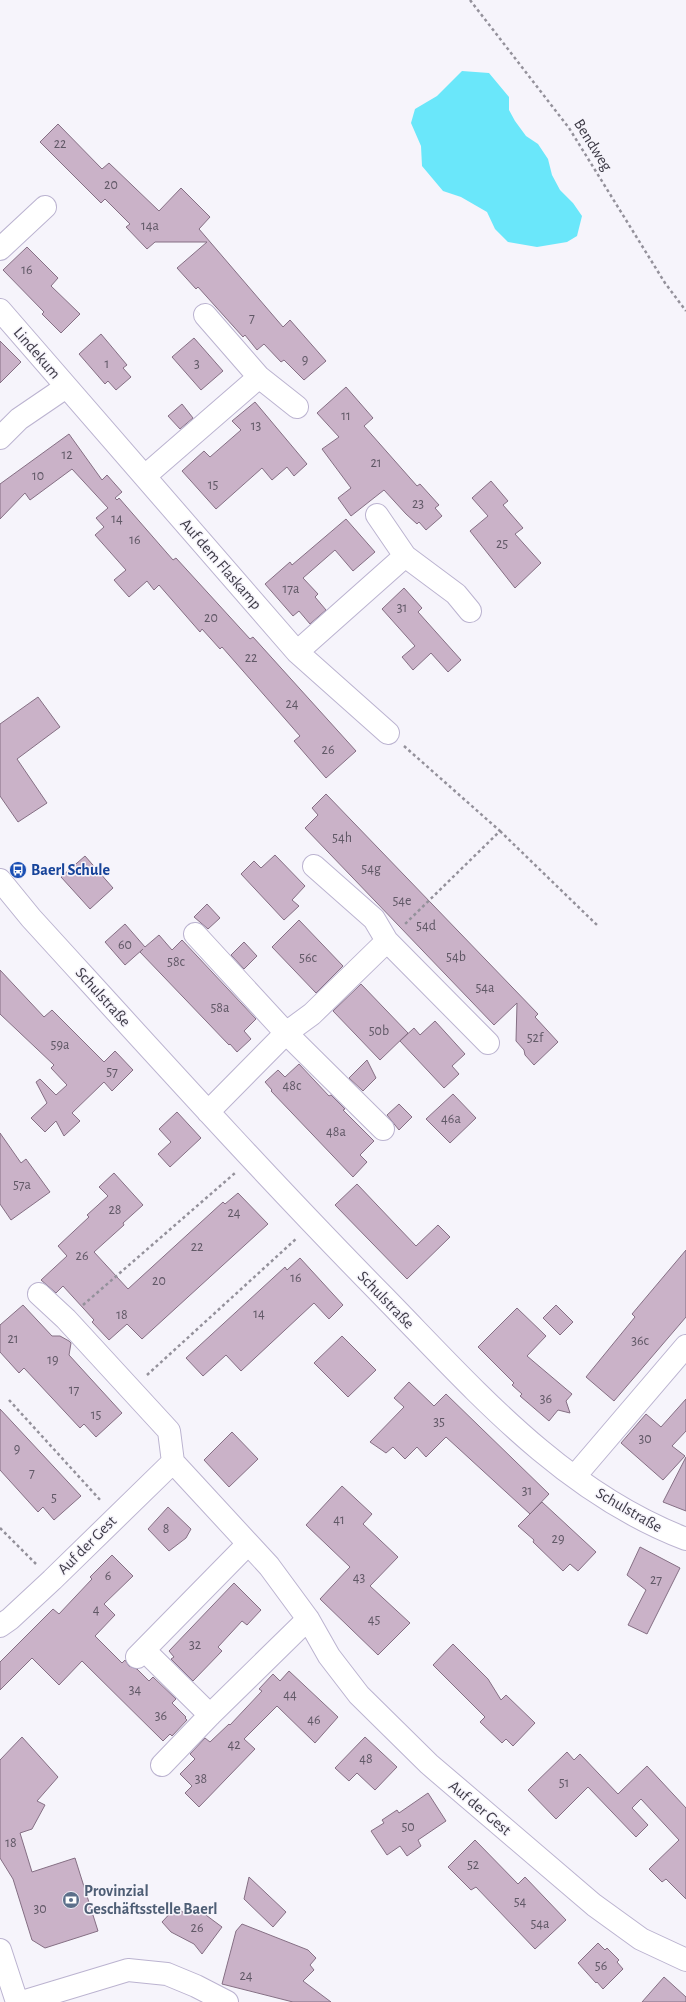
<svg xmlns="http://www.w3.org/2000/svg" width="686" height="2002" font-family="'Alegreya Sans',sans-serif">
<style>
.water{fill:#6ae7fa}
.building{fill:#cab2c8;stroke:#856f84}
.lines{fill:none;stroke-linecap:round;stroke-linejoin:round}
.minor-casing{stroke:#bbb3d0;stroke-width:24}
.path{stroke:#94919b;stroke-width:2.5;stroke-dasharray:3 3;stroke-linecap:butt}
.minor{stroke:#fff;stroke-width:22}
.labels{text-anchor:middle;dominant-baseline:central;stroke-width:3;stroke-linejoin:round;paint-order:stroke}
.number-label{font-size:14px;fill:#605866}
.street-label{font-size:16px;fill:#3d3a46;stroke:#f6f4fb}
.transit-label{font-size:16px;font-weight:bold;fill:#164399;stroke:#f6f4fb;text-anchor:start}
.service-label{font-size:16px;font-weight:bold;fill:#4e5e75;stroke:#f6f4fb;text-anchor:start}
</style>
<rect width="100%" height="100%" fill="#f6f4fb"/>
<!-- water -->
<path class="water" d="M462 71 489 73 509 97V110L515 121 526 136 538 144 548 159 552 175 560 190 573 203 582 216 577 236 567 242 537 247 508 242 495 229 487 212 461 197 443 191 422 166 421 146 411 123 415 109 437 96Z"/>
<!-- building -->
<path class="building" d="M58 124 102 169 109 163 159 211 181 188 210 217 199 229 283 327 290 320 326 361 304 380 284 360 281 362 264 344 257 350 245 335 243 337 198 287 196 289 177 268 207 242H155L147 249 126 227 130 224 105 199 101 203 40 142Z
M27 247 58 278 51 286 80 314 61 333 42 314 44 312 3 270Z
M101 334 127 365 123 368 131 377 116 390 108 381 105 384 79 354Z
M194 338 223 371 201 390 172 357Z
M0 341 21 362 0 383Z
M346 387 373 418 364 426 417 486 420 484 439 505 435 508 442 516 426 530 419 522 417 524 406 514 384 490 351 516 338 498 351 488 322 449 339 437 317 413Z
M255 402 307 464 294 476 287 467 272 480 262 468 216 509 182 471 204 451 210 457 241 430 232 421Z
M182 404 193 418 180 429 168 416Z
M69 434 102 480 107 475 122 492 115 498 117 500 119 498 173 560 176 558 250 639 253 637 356 751 326 778 294 741 300 736 222 647 220 649 202 629 200 632 159 585 154 590 147 581 129 597 114 580 126 570 95 535 104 527 96 518 108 508 72 469 30 500 25 493 0 519V484Z
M491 481 508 501 503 505 523 528 515 534 541 563 515 588 470 531 488 516 472 498Z
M346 519 375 552 353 571 335 550 303 578 318 594 315 597 326 610 310 624 299 611 293 616 265 584 290 562 292 565Z
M404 588 422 608 418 612 461 660 448 672 431 653 413 670 402 657 415 646 382 609Z
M38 697 60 727 17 759 47 803 18 822 0 796V724Z
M326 794 538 1014 535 1017 558 1042 534 1065 525 1055 524 1050 516 1041 517 1003 494 1025 305 828 318 815 312 808Z
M275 855 305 886 292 900 299 906 284 920 241 874 254 861 261 868Z
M85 856 113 888 90 909 61 877Z
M207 904 220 918 208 929 194 917Z
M299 920 343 966 316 993 272 947Z
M125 924 145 947 159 935 172 950 182 940 256 1019 244 1031 251 1039 237 1052 230 1044 229 1045 140 952 143 949 125 965 105 942Z
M244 942 257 956 244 969 231 955Z
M0 970 44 1017 52 1010 104 1062 115 1051 133 1070 112 1091 104 1082 72 1113 80 1121 64 1136 56 1121 45 1132 31 1118 47 1103 36 1082 40 1079 56 1095 67 1085 51 1068 54 1065 0 1014Z
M361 984 408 1033 380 1060 333 1011Z
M435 1021 465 1054 452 1066 459 1074 444 1088 400 1041 414 1028 420 1035Z
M367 1060 376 1078 363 1091 349 1078Z
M299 1064 329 1096 331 1095 345 1109 343 1110 374 1141 360 1155 367 1162 353 1177 271 1091 272 1090 265 1082 278 1070 285 1077Z
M453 1094 476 1118 450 1143 426 1119Z
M399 1104 412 1117 399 1130 387 1115Z
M177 1112 201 1138 170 1167 158 1154 171 1142 159 1129Z
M0 1133 21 1163 26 1159 50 1192 11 1220 0 1204Z
M114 1173 143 1205 123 1223 124 1225 94 1252 128 1289 223 1202 225 1204 238 1193 268 1224 142 1339 127 1324 109 1340 92 1322 94 1320 63 1286 56 1293 41 1280 67 1256 58 1246 89 1217 87 1215 108 1196 99 1187Z
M357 1184 416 1246 438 1225 450 1237 407 1279 335 1205Z
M686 1250V1317L614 1401 586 1377 635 1317 632 1314Z
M300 1258 343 1305 329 1319 314 1303 241 1371 226 1355 203 1376 186 1358 285 1267 287 1270Z
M23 1305 52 1336H60L69 1341 71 1343 69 1355 122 1413 96 1437 84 1424 80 1428 24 1368 19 1373 0 1352V1325Z
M556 1305 573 1322 560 1335 543 1318Z
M517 1308 546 1336 527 1356 572 1394 566 1401 570 1413 558 1410 549 1421 520 1396 522 1394 512 1385 514 1383 478 1347Z
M342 1336 376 1370 348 1397 314 1363Z
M409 1382 434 1406 446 1394 549 1494 530 1514 446 1437 426 1457 417 1447 405 1459 393 1447 386 1453 370 1442 404 1407 394 1398Z
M686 1399V1431L672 1446 685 1456 663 1480 621 1443 646 1414 661 1427Z
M0 1409 81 1496 54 1520 43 1507 38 1512 0 1470Z
M232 1432 258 1459 229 1487 204 1460Z
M686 1457V1511L663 1502Z
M342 1486 372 1514 363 1524 398 1557 370 1586 410 1623 378 1655 320 1599 350 1567 306 1525Z
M542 1502 596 1552 578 1571 570 1564 563 1571 533 1542 534 1540 518 1526Z
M168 1507 191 1529 186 1538 169 1551 148 1529Z
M640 1547 680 1568 647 1634 628 1625 646 1590 627 1575Z
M112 1555 133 1576 104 1604 115 1615 95 1636 122 1663 125 1660 129 1666 137 1669 149 1681 153 1677 176 1699 172 1703 186 1717 185 1718 187 1720 172 1736 170 1734 163 1741 82 1661 59 1685 32 1658 0 1690V1662L53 1609 59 1614 92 1579 90 1577Z
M234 1583 261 1610 247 1625 242 1621 218 1647 222 1651 193 1681 171 1659 174 1657 169 1651Z
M453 1644 488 1679 501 1700 506 1695 535 1723 513 1746 506 1739 502 1743 480 1722 485 1717 433 1665Z
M289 1671 338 1717 315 1743 277 1706 244 1739 255 1749 199 1807 185 1793 192 1786 180 1774 195 1759 190 1754 205 1738 210 1742 229 1724 230 1725 262 1691 259 1689 273 1674 280 1681Z
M22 1737 58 1777 37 1801 45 1805 32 1829 20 1833 32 1872 75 1858 98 1931 45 1948 32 1940 13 1879 0 1858V1760Z
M365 1737 397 1767 375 1790 357 1773 349 1781 335 1768Z
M567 1752 574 1760 580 1754 618 1794 647 1766 686 1808V1899L666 1879 662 1882 649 1869 679 1840 641 1799 632 1808 648 1825 636 1837 588 1787 556 1819 528 1790Z
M428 1793 446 1821 418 1840 421 1846 407 1856 400 1846 387 1855 371 1831 384 1823 382 1820 397 1810 399 1813Z
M475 1840 518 1884 525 1877 566 1920 535 1949 476 1887 471 1890 448 1867Z
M249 1877 286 1912 273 1927 244 1899Z
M191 1904 222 1927 202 1954 194 1944 171 1932 162 1922 176 1907 184 1913Z
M242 1924 308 1950 316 1958 310 1965 314 1970 303 1981 331 2002H293L222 1984 236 1931Z
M598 1943 605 1950 607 1948 619 1960 617 1962 623 1969 603 1989 597 1982 596 1983 578 1963Z
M664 1977 686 1997V2002H642Z"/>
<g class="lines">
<!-- minor casing -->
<g class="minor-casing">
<path id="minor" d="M0 249 45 207
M0 310 297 652 388 733
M259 377 297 407
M0 438 19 419 66 387
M145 476 259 377 205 315
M377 515 405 556 456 594 470 611
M297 652 405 556
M314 866 374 919 387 941
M0 880 31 918C147 1045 262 1173 383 1296 473 1388 562 1492 686 1539
M195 934 286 1033 383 1129
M208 1112 286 1033 312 1014 387 941 488 1043
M39 1294 66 1319 169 1431 173 1462
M575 1476 686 1346
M0 1626 10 1619 52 1580 173 1462 269 1566 308 1619 329 1656 359 1695 429 1764 594 1905 641 1939 686 1960
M144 1650 210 1715
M137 1657 248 1544
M162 1765 210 1715 308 1619
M0 1950 17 2002
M22 2002 128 1970 167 1974 196 1986 227 2002"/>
</g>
<!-- path -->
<path class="path" d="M470 0 569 128 665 283 686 311
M404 746 500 831 404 925
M500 831 598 926
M83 1305 235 1173
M147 1375 297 1238
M9 1400 102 1502
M0 1528 36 1564"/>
<!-- minor -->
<use href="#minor" class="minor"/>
</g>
<!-- icons -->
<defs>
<g id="bus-disc" transform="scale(0.9)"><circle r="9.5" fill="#1a4fb4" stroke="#f6f4fb"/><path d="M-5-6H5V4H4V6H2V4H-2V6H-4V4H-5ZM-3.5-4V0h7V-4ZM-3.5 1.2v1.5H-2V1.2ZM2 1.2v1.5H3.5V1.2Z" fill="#fff"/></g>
<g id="bank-disc" transform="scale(0.9)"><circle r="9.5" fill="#5c6f8a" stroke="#f6f4fb"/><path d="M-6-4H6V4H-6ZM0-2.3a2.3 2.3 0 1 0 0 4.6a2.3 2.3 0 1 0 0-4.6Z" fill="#fff"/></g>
</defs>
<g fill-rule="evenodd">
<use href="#bus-disc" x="18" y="870"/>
<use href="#bank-disc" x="71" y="1900"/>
</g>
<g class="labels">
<!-- number labels -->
<g class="number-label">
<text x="60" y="144">22</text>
<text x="111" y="185">20</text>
<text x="150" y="226">14a</text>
<text x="27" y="270">16</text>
<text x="252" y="318">7</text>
<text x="305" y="360">9</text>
<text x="107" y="364">1</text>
<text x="197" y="364">3</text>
<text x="346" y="416">11</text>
<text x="256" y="426">13</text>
<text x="67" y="455">12</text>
<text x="376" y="463">21</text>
<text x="38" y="476">10</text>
<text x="213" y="485">15</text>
<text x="418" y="504">23</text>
<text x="117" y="519">14</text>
<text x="135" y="540">16</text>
<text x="502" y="544">25</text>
<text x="291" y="589">17a</text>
<text x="402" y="608">31</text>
<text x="211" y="618">20</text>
<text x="251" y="658">22</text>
<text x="292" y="704">24</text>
<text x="328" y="750">26</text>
<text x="342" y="838">54h</text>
<text x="371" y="869">54g</text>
<text x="402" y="901">54e</text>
<text x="426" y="926">54d</text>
<text x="125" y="945">60</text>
<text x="456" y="957">54b</text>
<text x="308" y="958">56c</text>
<text x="176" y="962">58c</text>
<text x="485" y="988">54a</text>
<text x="220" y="1008">58a</text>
<text x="379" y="1031">50b</text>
<text x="535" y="1038">52f</text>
<text x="60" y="1045">59a</text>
<text x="112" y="1072">57</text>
<text x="292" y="1086">48c</text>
<text x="451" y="1119">46a</text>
<text x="336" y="1132">48a</text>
<text x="22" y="1185">57a</text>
<text x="115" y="1210">28</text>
<text x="234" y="1213">24</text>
<text x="197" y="1247">22</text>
<text x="82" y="1256">26</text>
<text x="296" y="1278">16</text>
<text x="159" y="1281">20</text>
<text x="259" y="1314">14</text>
<text x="122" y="1315">18</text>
<text x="13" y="1339">21</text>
<text x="640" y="1341">36c</text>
<text x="53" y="1360">19</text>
<text x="74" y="1390">17</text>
<text x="546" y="1399">36</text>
<text x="96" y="1415">15</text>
<text x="439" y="1422">35</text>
<text x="645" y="1439">30</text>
<text x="17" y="1449">9</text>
<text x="32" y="1473">7</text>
<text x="527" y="1491">31</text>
<text x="54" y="1498">5</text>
<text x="339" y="1520">41</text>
<text x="166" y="1529">8</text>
<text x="558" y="1539">29</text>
<text x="108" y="1576">6</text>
<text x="359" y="1578">43</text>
<text x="656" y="1580">27</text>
<text x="96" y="1610">4</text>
<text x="374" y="1620">45</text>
<text x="195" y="1645">32</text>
<text x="135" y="1690">34</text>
<text x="290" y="1695">44</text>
<text x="161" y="1716">36</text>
<text x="314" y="1720">46</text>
<text x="234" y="1745">42</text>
<text x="366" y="1759">48</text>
<text x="201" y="1779">38</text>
<text x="564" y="1783">51</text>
<text x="408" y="1827">50</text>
<text x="11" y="1843">18</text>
<text x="473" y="1865">52</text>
<text x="520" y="1902">54</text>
<text x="40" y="1909">30</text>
<text x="540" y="1924">54a</text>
<text x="197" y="1928">26</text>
<text x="601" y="1966">56</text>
<text x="246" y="1976">24</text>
</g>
<!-- street labels -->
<g class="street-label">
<text transform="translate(593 145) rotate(58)">Bendweg</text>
<text transform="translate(37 353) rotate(49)">Lindekum</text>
<text transform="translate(221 564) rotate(49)">Auf dem Flaskamp</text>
<text transform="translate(103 997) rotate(48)">Schulstraße</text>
<text transform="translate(386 1300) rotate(46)">Schulstraße</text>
<text transform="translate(629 1510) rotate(30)">Schulstraße</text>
<text transform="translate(87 1545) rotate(-45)">Auf der Gest</text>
<text transform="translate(480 1808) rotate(40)">Auf der Gest</text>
</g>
<!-- transit labels -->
<g class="transit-label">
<text x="31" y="870">Baerl Schule</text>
</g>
<!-- service labels -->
<g class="service-label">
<text x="84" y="1891">Provinzial<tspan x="84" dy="18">Geschäftsstelle Baerl</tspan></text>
</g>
</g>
</svg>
